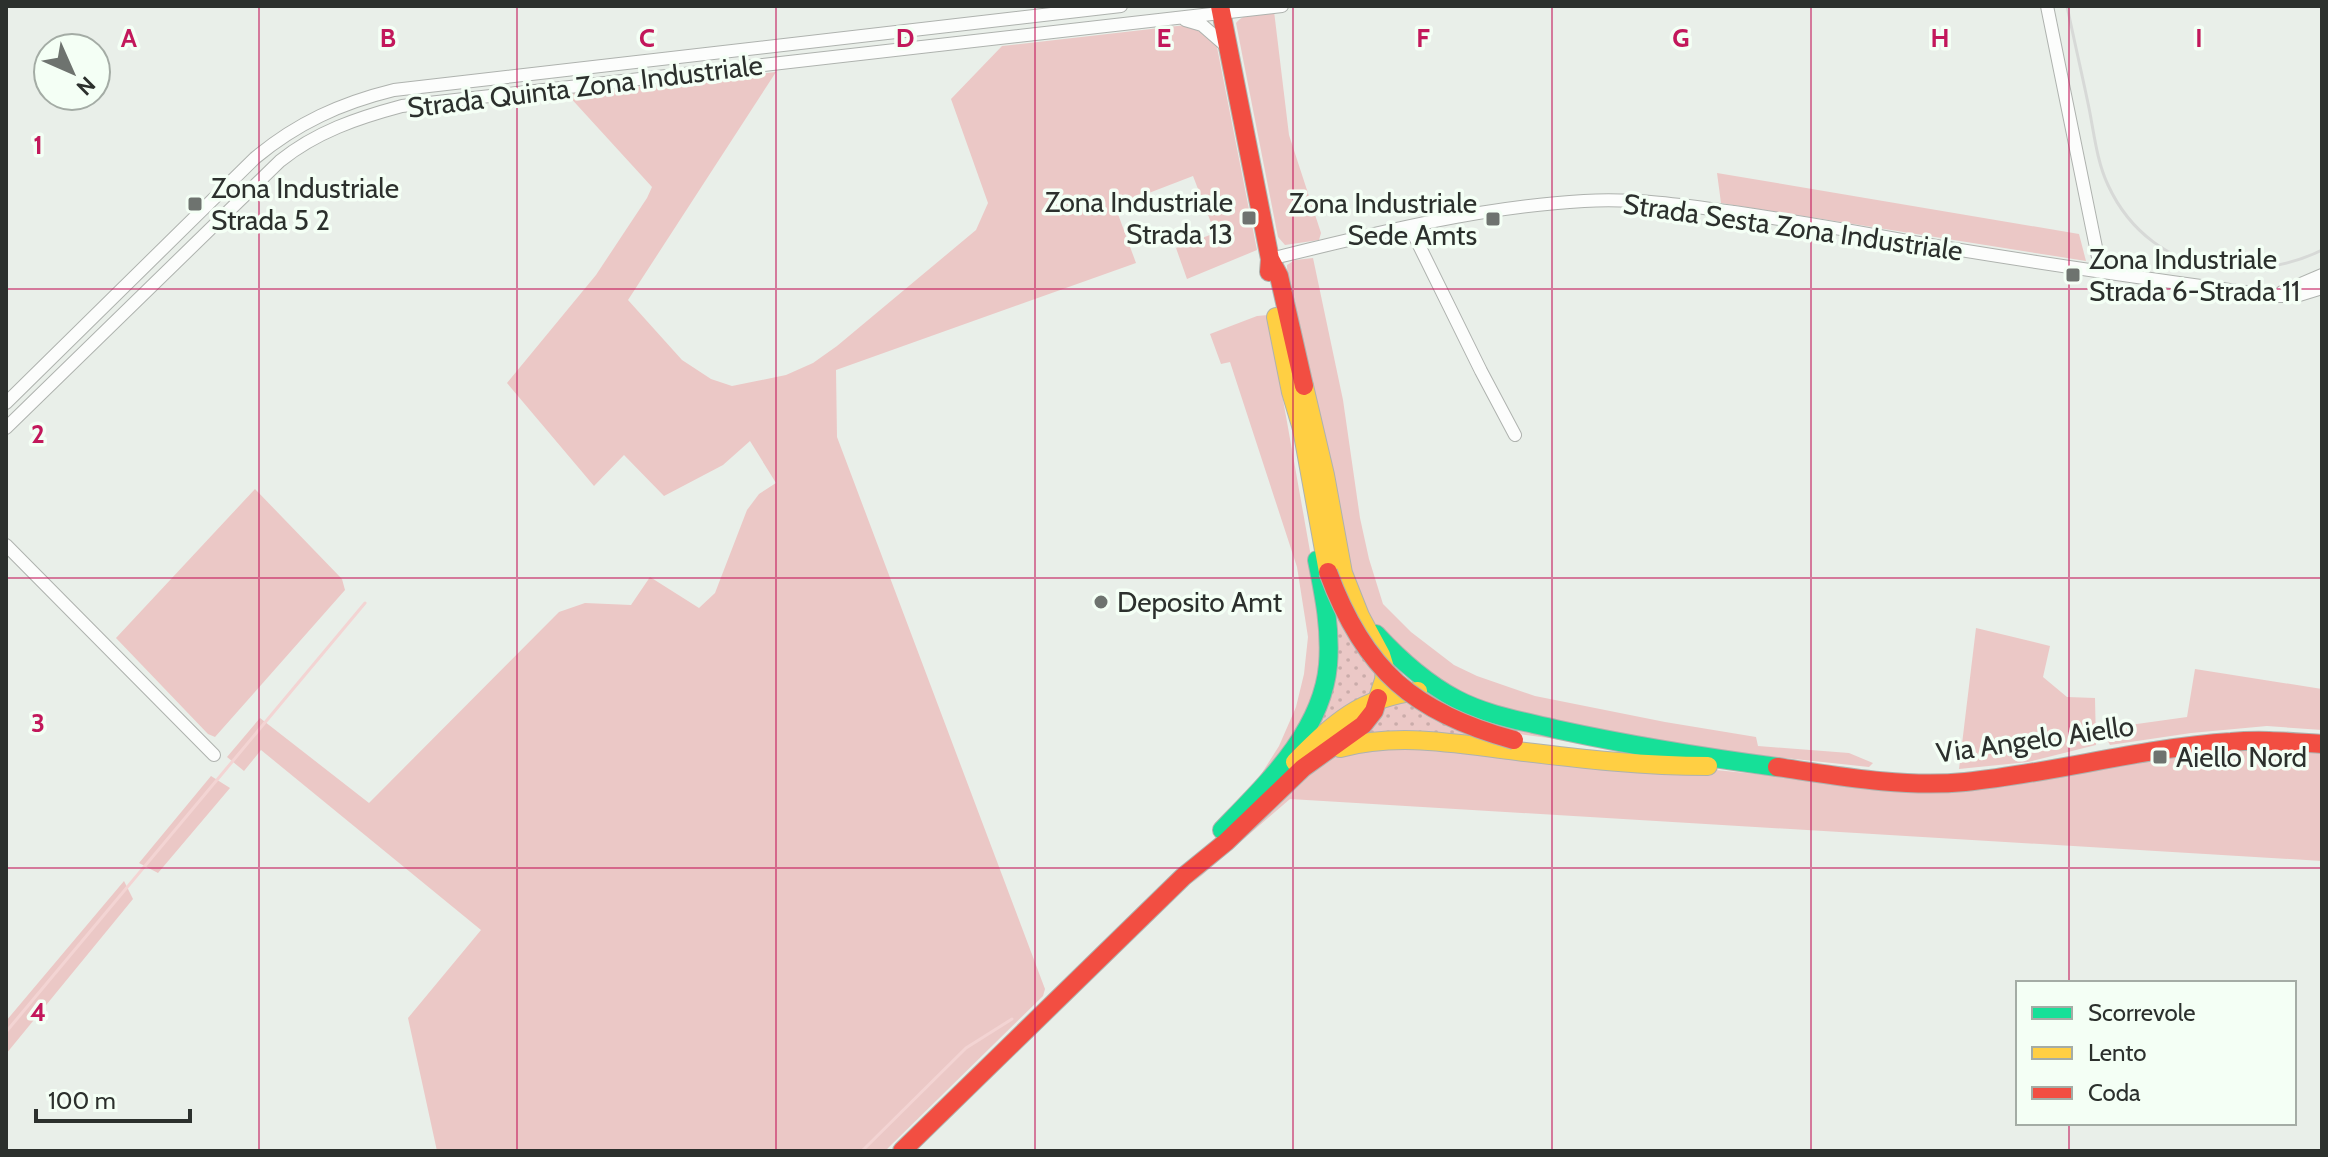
<svg xmlns="http://www.w3.org/2000/svg" width="2328" height="1157" font-family="Cabin,sans-serif">
<style>
.grass{fill:#ebc8c6}
.garden{fill:url(#garden-dots)}
.lines{fill:none;stroke-linecap:round;stroke-linejoin:round}
.stream{stroke:#f3d4d3;stroke-width:3}
.street-casing{stroke:#aeb2ae;stroke-width:14}
.fast-casing{stroke:#aeb2ae;stroke-width:20}
.slow-casing{stroke:#aeb2ae;stroke-width:20}
.jam-casing{stroke:#aeb2ae;stroke-width:20}
.street{stroke:#fcfdfc;stroke-width:12}
.fast{stroke:#16e098;stroke-width:18}
.slow{stroke:#ffcf43;stroke-width:18}
.jam{stroke:#f24e42;stroke-width:18}
.rail{stroke:#d7d9d7;stroke-width:3}
.jam-bridge-casing{stroke:#aeb2ae;stroke-width:20;stroke-linecap:butt}
.jam-bridge{stroke:#f24e42;stroke-width:18}
.grid{fill:none;stroke:#c2185b;stroke-width:2;stroke-opacity:0.55}
.poi-dot{fill:#6e736f;stroke:#f4fff5;stroke-width:3}
.labels{text-anchor:middle;dominant-baseline:central;stroke-width:7;stroke-linejoin:round;paint-order:stroke}
.street-label{font-size:28px;fill:#2c302d;stroke:#f4fff5}
.poi-label{font-size:28px;fill:#2c302d;stroke:#f4fff5;text-anchor:start}
.grid-label{font-size:26px;text-anchor:middle;font-weight:bold;fill:#c2185b;stroke:#f4fff5;stroke-width:7;stroke-linejoin:round;paint-order:stroke}
</style>
<defs>
<pattern id="garden-dots" width="8" height="8" patternUnits="userSpaceOnUse" patternTransform="scale(2)"><rect width="8" height="8" fill="#ebc8c6"/><path d="M2 2h.1M6 6h.1" fill="none" stroke="#caacaa" stroke-width="1.8" stroke-linecap="round"/></pattern>
</defs>
<rect width="100%" height="100%" fill="#e9efe9"/>
<!-- grass -->
<path class="grass" d="M1274 11 1289 135 1321 233 1319 240 1285 245 1278 237 1236 23C1245 12 1260 13 1274 11Z
M1186 25 1199 29 1216 42 1257 250 1187 279 1176 248 1215 233 1193 176 1115 206 1136 263 836 370 837 437 1045 989 1043 996 885 1151H437L408 1018 481 930 261 750 244 771 227 757 260 718 369 803 559 612 585 603 631 605 650 577 699 608 715 593 747 510 759 494 776 483 750 441 723 465 664 496 624 455 594 486 507 383 596 275 647 198 652 187 567 94 776 72 628 300 682 360 711 379 732 386 786 375 813 363 837 346 976 230 988 203 951 99 1002 46Z
M1717 173 2079 234 2086 261 1721 203Z
M1313 258 1343 400 1360 518 1369 559 1383 604 1411 632 1454 665 1477 676 1535 696 1665 722 1756 737 1758 746 1849 753 1873 763 1869 767 1666 745 1567 727 1475 700 1407 660 1374 623 1356 595 1288 288 1287 265 1295 260Z
M1268 315 1324 630 1326 651 1308 717 1253 787 1279 746 1296 707 1304 674 1308 637 1297 567 1230 362 1221 364 1210 334 1257 316Z
M255 489 342 579 345 590 215 737 208 734 116 638Z
M1976 628 2050 646 2043 677 2067 697 2095 698 2096 745 2028 762 1959 769Z
M2195 669 2322 689V730L2267 726 2191 733 2110 745 2101 729 2187 717Z
M1368 744 1716 770 1934 792 1969 791 2022 783 2228 747 2322 750V861L1290 799 1193 883 1294 783 1325 758Z
M211 776 230 788 158 873 139 863Z
M124 881 133 899 6 1054V1021Z"/>
<!-- garden -->
<path class="garden" d="M1326 585 1382 678 1376 697 1297 753 1321 710Z
M1418 693 1433 695 1608 746 1518 734 1346 741 1382 702Z"/>
<g class="lines">
<!-- stream -->
<path class="stream" d="M6 1032 365 603
M862 1151 966 1048 1012 1019"/>
<!-- street casing -->
<g class="street-casing">
<path id="street" d="M2047 6 2101 272
M1185 20 1202 25 1226 46
M1410 227 1481 371 1515 435
M1270 259C1372 234 1478 207 1584 201 1635 198 1684 205 1734 212 1794 221 1854 231 1913 242 2032 263 2152 279 2271 296H2296L2322 288
M2282 292 2322 275
M6 403 255 158C297 123 341 103 394 90L1121 6
M6 428 280 161C316 132 357 118 402 106L1282 6
M6 545 214 755"/>
</g>
<!-- fast casing -->
<g class="fast-casing">
<path id="fast" d="M1376 634C1399 659 1426 683 1456 699 1486 715 1522 721 1555 729 1628 745 1702 757 1777 767
M1222 830C1266 784 1322 732 1328 665 1331 629 1324 595 1317 560"/>
</g>
<!-- slow casing -->
<g class="slow-casing">
<path id="slow" d="M1276 317 1291 392 1302 429 1328 572
M1304 386 1325 475 1343 573 1360 616 1381 655 1385 668 1384 680 1378 698
M1340 748C1400 732 1457 744 1517 751 1581 759 1644 766 1708 766
M1295 762C1335 722 1360 698 1418 691"/>
</g>
<!-- jam casing -->
<g class="jam-casing">
<path id="jam" d="M1220 6 1270 259 1269 272
M1270 259 1279 276 1304 386
M1777 767C1838 776 1903 788 1965 782 2054 773 2141 748 2231 742 2261 739 2291 742 2322 744
M902 1151 1183 877 1226 842 1303 768 1363 725 1374 711 1378 698"/>
</g>
<!-- street -->
<use href="#street" class="street"/>
<!-- fast -->
<use href="#fast" class="fast"/>
<!-- slow -->
<use href="#slow" class="slow"/>
<!-- jam -->
<use href="#jam" class="jam"/>
<!-- rail -->
<path class="rail" d="M2067 6C2074 40 2082 74 2089 108 2094 133 2097 162 2108 185 2129 231 2170 263 2221 268 2257 271 2290 266 2322 250"/>
<!-- jam-bridge casing -->
<g class="jam-bridge-casing">
<path id="jam-bridge" d="M1328 572C1364 670 1414 713 1514 740"/>
</g>
<!-- jam-bridge -->
<use href="#jam-bridge" class="jam-bridge"/>
</g>
<!-- grid -->
<path class="grid" d="M259 6V1151M517 6V1151M776 6V1151M1035 6V1151M1293 6V1151M1552 6V1151M1811 6V1151M2069 6V983M6 289H2322M6 578H2322M6 868H2322M2069 1123V1151"/>
<!-- markers -->
<g class="poi-dot">
<rect x="187" y="196" width="16" height="16" rx="4"/>
<rect x="1241" y="210" width="16" height="16" rx="4"/>
<rect x="1485" y="211" width="16" height="16" rx="4"/>
<rect x="2065" y="267" width="16" height="16" rx="4"/>
<circle cx="1101" cy="602" r="8"/>
<rect x="2152" y="749" width="16" height="16" rx="4"/>
</g>
<g class="labels">
<!-- street labels -->
<g class="street-label">
<text transform="translate(585 86) rotate(-7)">Strada Quinta Zona Industriale</text>
<text transform="translate(1793 227) rotate(8)">Strada Sesta Zona Industriale</text>
<text transform="translate(2035 739) rotate(-8)">Via Angelo Aiello</text>
</g>
<!-- poi labels -->
<g class="poi-label">
<text x="211" y="188">Zona Industriale<tspan x="211" dy="32">Strada 5 2</tspan></text>
<text x="1233" y="202" text-anchor="end">Zona Industriale<tspan x="1233" dy="32">Strada 13</tspan></text>
<text x="1477" y="203" text-anchor="end">Zona Industriale<tspan x="1477" dy="32">Sede Amts</tspan></text>
<text x="2089" y="259">Zona Industriale<tspan x="2089" dy="32">Strada 6-Strada 11</tspan></text>
<text x="1117" y="602">Deposito Amt</text>
<text x="2176" y="757">Aiello Nord</text>
</g>
</g>
<g class="grid-label">
<text x="129" y="47">A</text>
<text x="388" y="47">B</text>
<text x="647" y="47">C</text>
<text x="905" y="47">D</text>
<text x="1164" y="47">E</text>
<text x="1423" y="47">F</text>
<text x="1681" y="47">G</text>
<text x="1940" y="47">H</text>
<text x="2199" y="47">I</text>
<text x="38" y="154">1</text>
<text x="38" y="443">2</text>
<text x="38" y="732">3</text>
<text x="38" y="1021">4</text>
</g>
<!-- border -->
<rect width="2328" height="1157" fill="none" stroke="#2c302d" stroke-width="16"/>
<!-- legend -->
<rect x="2016" y="981" width="280" height="144" fill="#f4fff5" stroke="#a4aca5" stroke-width="2"/>
<rect x="2032" y="1007" width="40" height="12" fill="#16e098" stroke="#a4aca5" stroke-width="2"/>
<text x="2088" y="1021" font-size="24" fill="#2c302d">Scorrevole</text>
<rect x="2032" y="1047" width="40" height="12" fill="#ffcf43" stroke="#a4aca5" stroke-width="2"/>
<text x="2088" y="1061" font-size="24" fill="#2c302d">Lento</text>
<rect x="2032" y="1087" width="40" height="12" fill="#f24e42" stroke="#a4aca5" stroke-width="2"/>
<text x="2088" y="1101" font-size="24" fill="#2c302d">Coda</text>
<!-- north arrow -->
<g transform="translate(72 72) rotate(135)"><circle r="38" fill="#f4fff5" stroke="#a4aca5" stroke-width="2"/>
<path d="M0-6L14 30L0 20L-14 30Z" fill="#6e736f"/>
<text y="-12" font-size="22" font-weight="bold" text-anchor="middle" fill="#2c302d">N</text>
</g>
<!-- scale -->
<path d="M36 1109v12h154v-12" fill="none" stroke="#2c302d" stroke-width="4"/>
<text x="48" y="1109" font-size="24" fill="#2c302d" stroke="#f4fff5" stroke-width="6" paint-order="stroke">100 m</text>
</svg>
